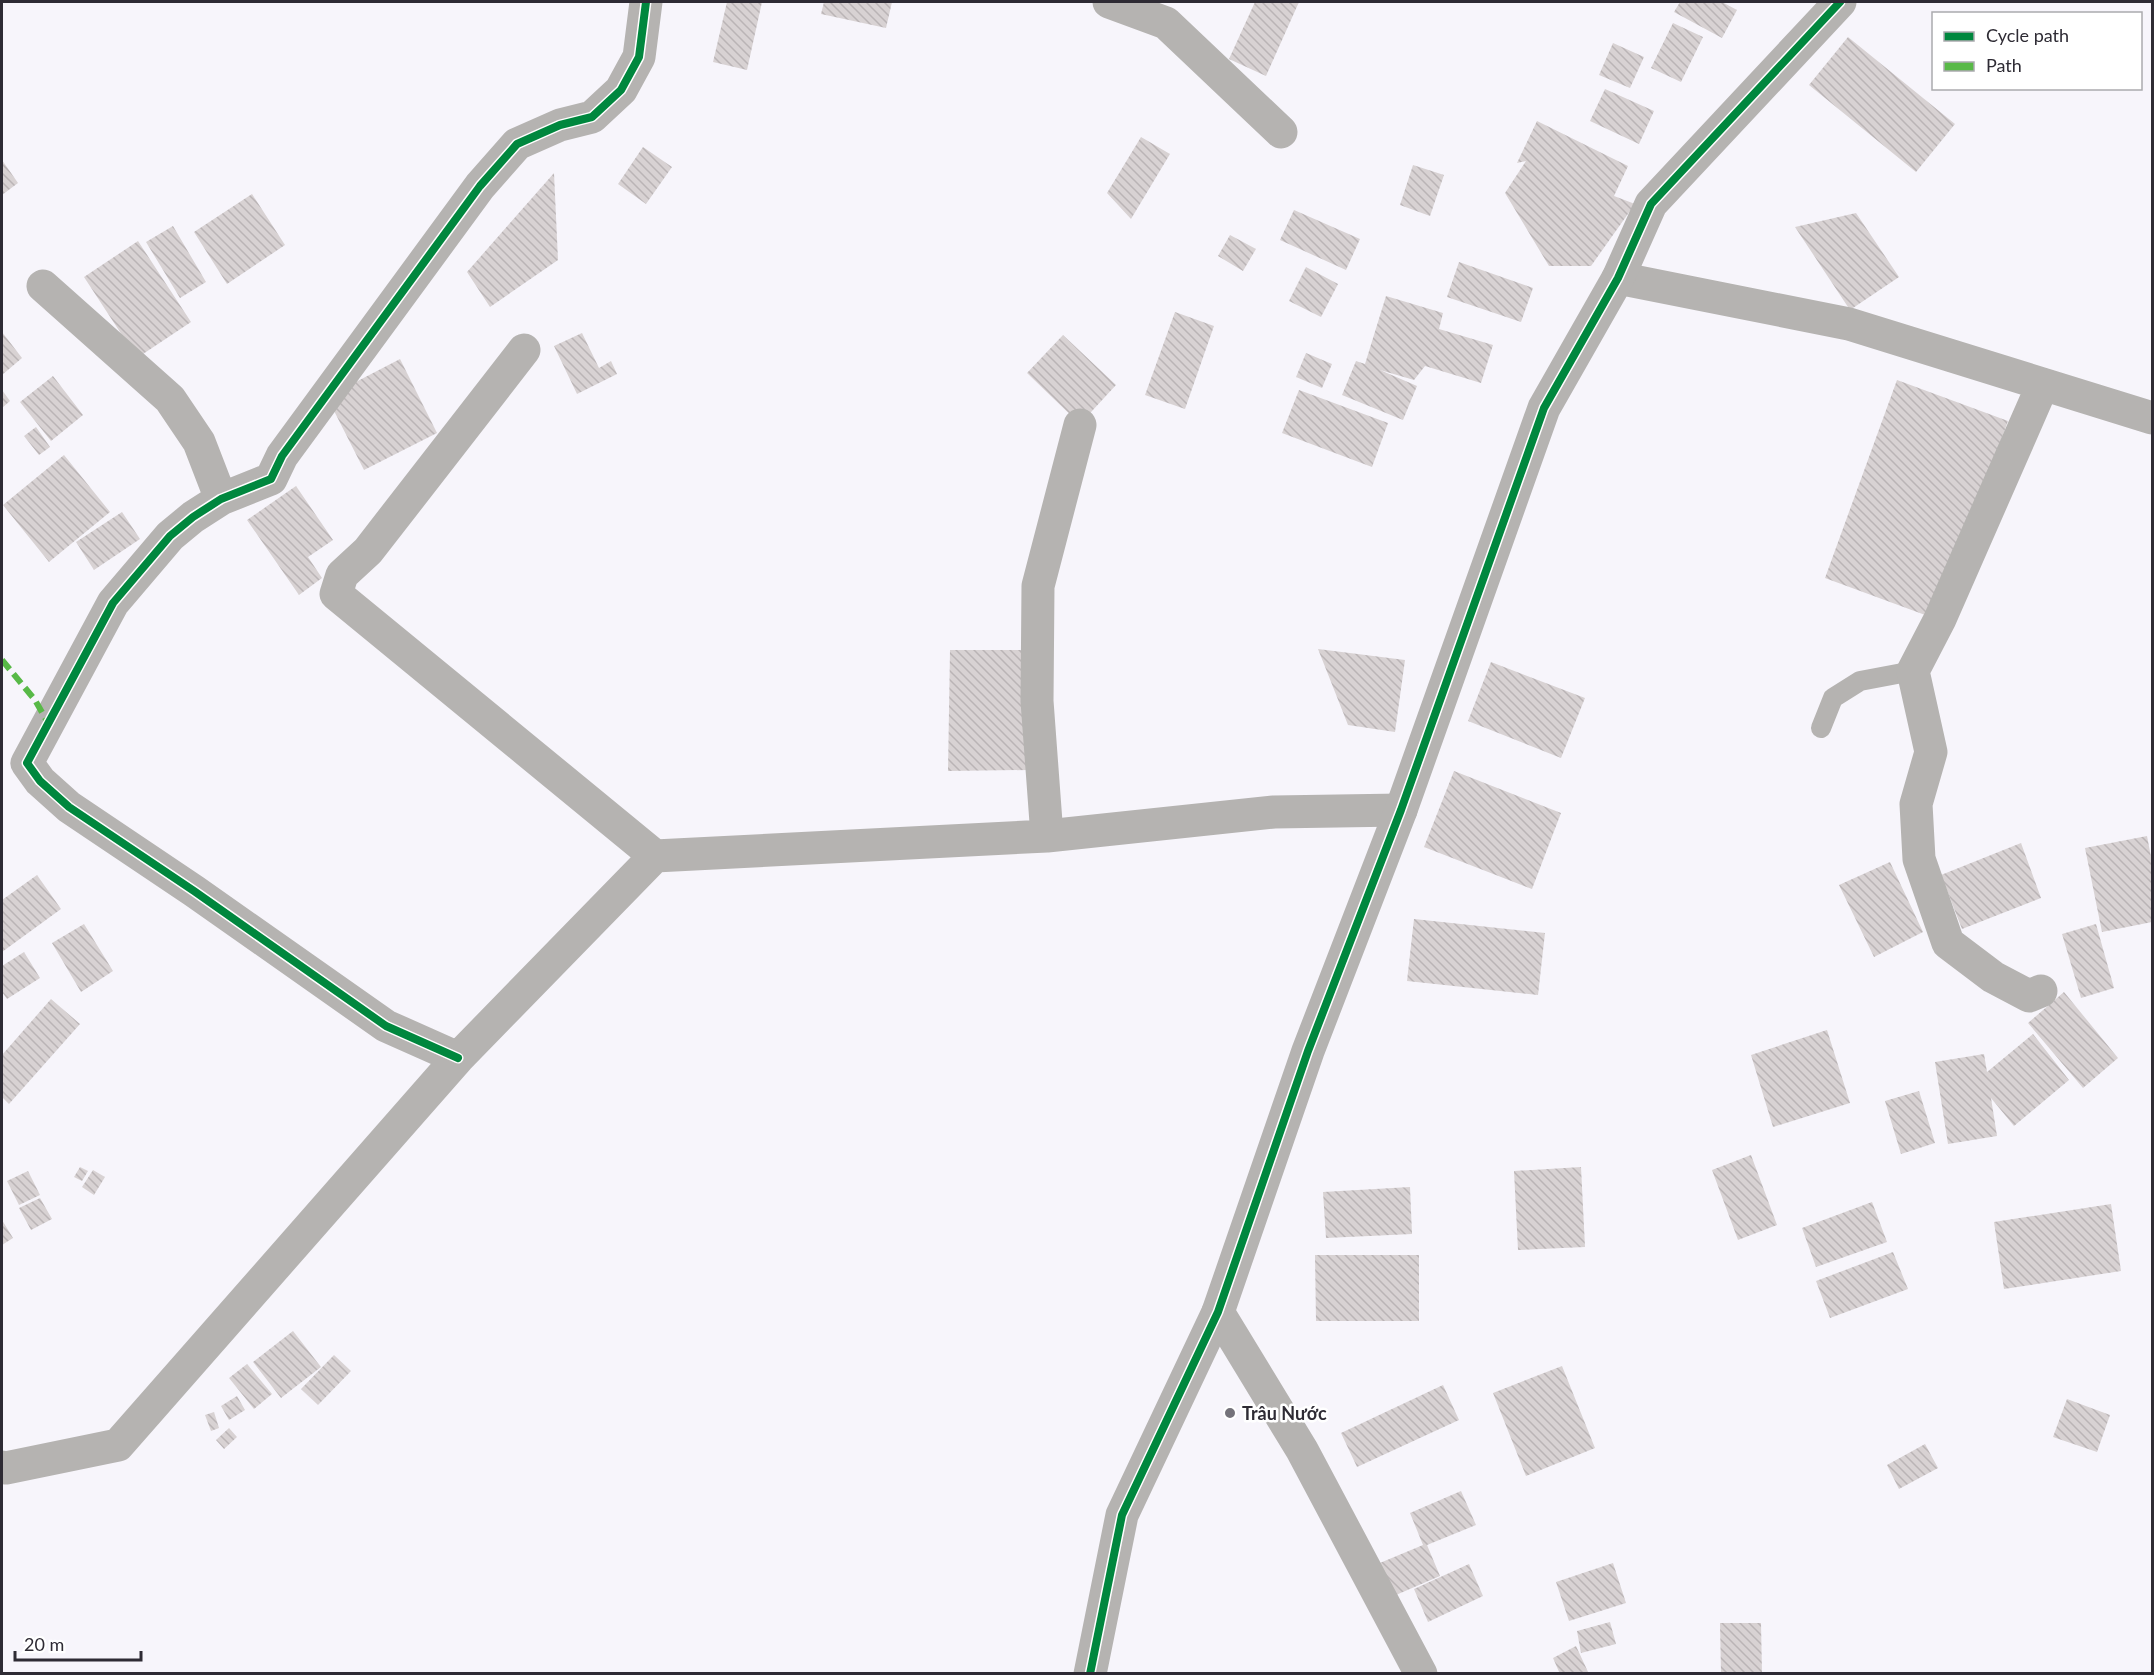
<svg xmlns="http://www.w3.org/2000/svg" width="2154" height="1675" font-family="Lato,sans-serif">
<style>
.building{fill:url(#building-back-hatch)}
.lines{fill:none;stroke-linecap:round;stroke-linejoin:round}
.service{stroke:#b5b3b1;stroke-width:20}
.minor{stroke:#b5b3b1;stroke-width:33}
.tertiary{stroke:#b5b3b1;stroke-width:33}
.quiet{stroke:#58b947;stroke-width:6;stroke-dasharray:12 6;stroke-linecap:butt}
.cycleway-casing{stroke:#fff;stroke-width:11}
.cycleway{stroke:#00873e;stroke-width:8}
.poi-dot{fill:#74727a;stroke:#fff;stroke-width:2}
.labels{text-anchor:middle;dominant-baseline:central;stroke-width:5;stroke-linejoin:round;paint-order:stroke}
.poi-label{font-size:18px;font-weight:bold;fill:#2e2b34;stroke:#fff;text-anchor:start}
</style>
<defs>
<pattern id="building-back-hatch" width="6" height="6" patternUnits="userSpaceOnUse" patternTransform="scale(1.5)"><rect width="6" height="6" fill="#d8d2d3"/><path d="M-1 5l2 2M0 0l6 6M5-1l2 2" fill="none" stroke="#bab4b6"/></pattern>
</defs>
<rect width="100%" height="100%" fill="#f7f5fb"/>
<!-- building -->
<path class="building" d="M727 2H762L747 70 713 62Z
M824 2H892L886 28 821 14Z
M1255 2H1299L1266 76 1229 59Z
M1680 2H1722L1737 10 1722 38 1674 12Z
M1673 23 1703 37 1681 82 1651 68Z
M1848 37 1955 124 1916 172 1809 85Z
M1613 43 1644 57 1630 88 1599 75Z
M1605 89 1654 111 1639 144 1590 121Z
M1537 121 1628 166 1614 196 1635 204 1591 266H1549L1505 193 1526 161 1517 163Z
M1141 137 1170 154 1131 219 1107 193Z
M643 147 672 167 646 204 618 184Z
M2 160 18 183 2 195Z
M1413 165 1444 175 1430 216 1400 205Z
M554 173 558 260 490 307 467 272Z
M252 194 285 245 227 284 194 232Z
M1294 210 1360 239 1346 270 1280 240Z
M1856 213 1899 277 1850 310 1795 227Z
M173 226 206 282 180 298 146 242Z
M1230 235 1256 249 1243 271 1218 256Z
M138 241 191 322 137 358 84 277Z
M1459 262 1533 288 1521 322 1447 297Z
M1306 267 1338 284 1321 317 1289 301Z
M1386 296 1443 313 1439 329 1493 345 1481 383 1425 366 1414 380 1380 370 1417 386 1403 420 1342 395 1356 361 1365 364Z
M1175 312 1214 326 1185 409 1145 395Z
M2 332 22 358 2 375Z
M582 333 599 368 611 361 617 374 577 394 554 346Z
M1063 335 1116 385 1080 424 1027 373Z
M1306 353 1332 364 1322 388 1296 377Z
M400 359 437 433 364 470 327 397Z
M53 376 83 415 51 441 20 402Z
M1897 380 2008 421 1936 619 1825 578Z
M2 390 10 401 2 408Z
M1299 390 1388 423 1372 467 1282 433Z
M36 427 50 447 39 455 24 436Z
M64 455 110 512 49 562 3 505Z
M296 486 333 540 308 557 322 578 299 595 247 520Z
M122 512 140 539 94 570 76 542Z
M1318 649 1405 660 1395 732 1348 725Z
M950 650H1027V770L948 771Z
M1491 662 1585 698 1561 758 1468 721Z
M1454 771 1561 813 1532 889 1424 847Z
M2147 836 2152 862V922L2102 932 2085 848Z
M2021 843 2041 898 1962 929 1941 875Z
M1890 862 1923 932 1874 957 1839 885Z
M37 875 61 909 2 952V900Z
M1414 919 1545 933 1538 995 1407 981Z
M84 924 113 971 81 992 52 943Z
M2096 924 2114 988 2081 998 2062 934Z
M24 952 40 978 7 999 2 992V966Z
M2064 992 2118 1058 2083 1088 2028 1023Z
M51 999 80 1024 9 1104 2 1097V1055Z
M1827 1030 1850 1103 1773 1127 1751 1055Z
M2033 1034 2069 1080 2014 1126 1991 1098 1997 1136 1948 1144 1935 1062 1984 1054 1987 1072Z
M1919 1091 1935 1143 1901 1154 1885 1101Z
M1751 1155 1777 1225 1738 1240 1712 1170Z
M80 1167 88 1171 82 1181 74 1177Z
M1581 1167 1585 1247 1518 1250 1514 1171Z
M93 1170 105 1177 94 1195 82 1187Z
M28 1171 40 1195 19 1205 7 1181Z
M1410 1187 1412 1234 1326 1238 1323 1192Z
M40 1198 52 1219 31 1230 19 1208Z
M1872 1202 1887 1242 1816 1267 1802 1228Z
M2111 1204 2121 1271 2004 1289 1994 1222Z
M2 1220 13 1238 2 1245Z
M1893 1252 1908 1289 1830 1318 1816 1281Z
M1315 1255H1419V1321H1316Z
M293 1331 321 1367 281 1398 253 1362Z
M334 1355 351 1371 318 1405 301 1389Z
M247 1364 272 1394 254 1409 229 1378Z
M1562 1366 1595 1448 1526 1476 1493 1393Z
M1443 1385 1459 1420 1357 1467 1341 1433Z
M237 1396 245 1410 229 1420 221 1406Z
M2067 1399 2110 1415 2097 1452 2053 1437Z
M214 1412 219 1428 211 1431 205 1415Z
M229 1428 237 1437 224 1449 216 1440Z
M1925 1444 1938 1468 1899 1489 1887 1465Z
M1461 1491 1476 1525 1427 1545 1440 1576 1389 1598 1375 1565 1423 1545 1410 1513Z
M1613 1563 1626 1603 1569 1621 1556 1582Z
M1469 1564 1483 1596 1428 1622 1414 1589Z
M1610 1622 1616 1644 1581 1653 1577 1631Z
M1720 1623H1761L1762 1674H1721Z
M1576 1646 1589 1674H1560L1553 1658Z"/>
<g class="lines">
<!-- service -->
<path class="service" d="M1821 728 1833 698 1860 681 1913 671"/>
<!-- minor -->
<path class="minor" d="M1109 2 1166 23 1281 132
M1618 278 1849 324 2152 418
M43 286 170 399 199 442 221 499
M524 350 368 551 342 575 336 594 655 856 1047 836 1274 812 1401 810
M1047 836 1037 701 1038 586 1080 425
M2041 991 2029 996 1993 977 1948 943 1919 859 1916 804 1931 752 1913 671 1940 619 2043 384
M458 1058 386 1026 194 891 69 807 40 781 27 763 113 603 170 536 193 517 221 499 271 479 282 456 480 186 517 144 560 125 592 117 621 90 639 57 646 2
M2 1467 6 1468 118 1445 458 1058 655 856
M1090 1674 1122 1515 1218 1312"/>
<!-- tertiary -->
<path class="tertiary" d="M1421 1674 1302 1450 1218 1312 1308 1051 1401 810 1544 408 1618 278 1651 204 1840 2"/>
<!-- quiet -->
<path class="quiet" d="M2 660 35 700 48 723"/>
<!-- cycleway casing -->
<g class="cycleway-casing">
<path id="cycleway" d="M458 1058 386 1026 194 891 69 807 40 781 27 763 113 603 170 536 193 517 221 499 271 479 282 456 480 186 517 144 560 125 592 117 621 90 639 57 646 2
M1090 1674 1122 1515 1218 1312 1308 1051 1401 810 1544 408 1618 278 1651 204 1840 2"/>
</g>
<!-- cycleway -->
<use href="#cycleway" class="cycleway"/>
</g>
<!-- markers -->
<circle class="poi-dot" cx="1230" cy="1413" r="6"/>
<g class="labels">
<!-- poi labels -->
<g class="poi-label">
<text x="1242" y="1413">Trâu Nước</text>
</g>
</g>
<!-- border -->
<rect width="2154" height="1675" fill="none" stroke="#2e2b34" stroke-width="6"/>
<!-- legend -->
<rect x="1932" y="12" width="210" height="78" fill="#ffffff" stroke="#abaaae" stroke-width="1.5"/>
<rect x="1944" y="32" width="30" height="9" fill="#00873e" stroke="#abaaae" stroke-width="1.5"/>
<text x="1986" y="42" font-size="18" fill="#2e2b34">Cycle path</text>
<rect x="1944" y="62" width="30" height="9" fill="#58b947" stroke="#abaaae" stroke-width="1.5"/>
<text x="1986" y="72" font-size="18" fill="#2e2b34">Path</text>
<!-- scale -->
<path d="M15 1651v9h126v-9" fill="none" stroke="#2e2b34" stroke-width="3"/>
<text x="24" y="1651" font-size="18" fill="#2e2b34" stroke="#ffffff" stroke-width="4.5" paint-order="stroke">20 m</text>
</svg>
